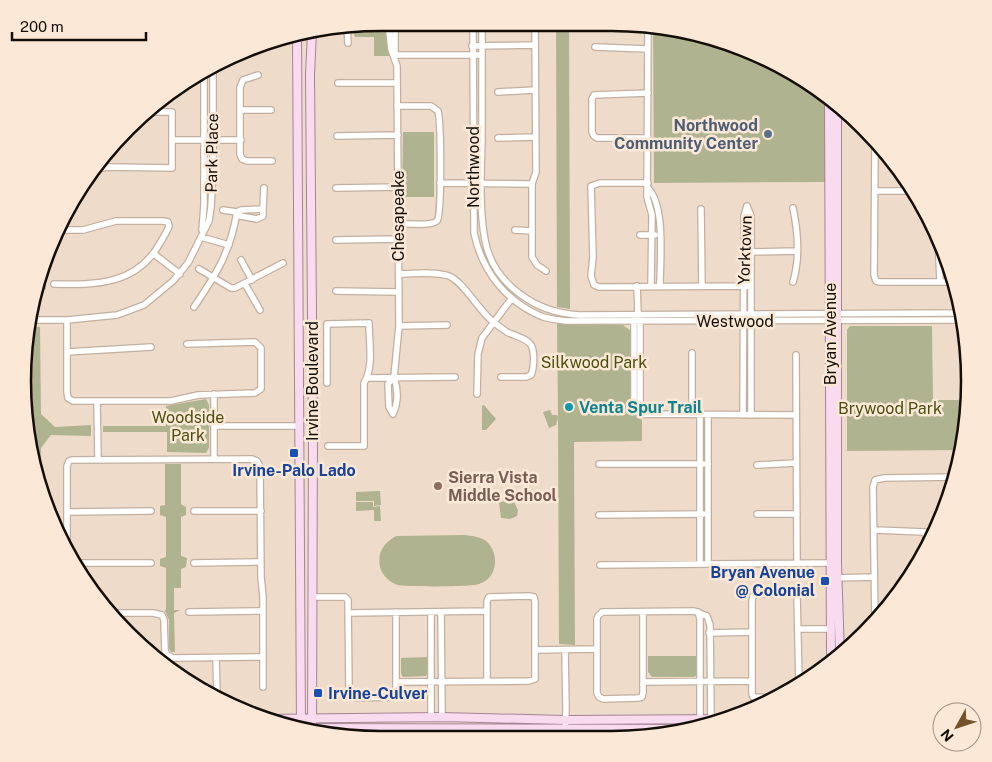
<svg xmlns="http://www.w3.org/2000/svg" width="992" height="762" font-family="'Public Sans',sans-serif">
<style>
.green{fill:#b0b38f}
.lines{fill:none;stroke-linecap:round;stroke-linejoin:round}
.minor-casing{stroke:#c2af9f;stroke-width:8}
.major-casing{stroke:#a58496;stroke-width:10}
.minor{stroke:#fff;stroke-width:5.5}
.major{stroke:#f8dbee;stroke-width:8}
.service-dot{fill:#5c6f8a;stroke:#fce8d7;stroke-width:2}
.culture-dot{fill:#0f9aa8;stroke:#fce8d7;stroke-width:2}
.transit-dot{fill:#1a4fb4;stroke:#fce8d7;stroke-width:2}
.education-dot{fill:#8d6e63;stroke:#fce8d7;stroke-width:2}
.labels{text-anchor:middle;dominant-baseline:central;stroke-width:5;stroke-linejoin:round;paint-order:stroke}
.service-label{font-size:16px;font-weight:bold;fill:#4e5e75;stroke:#fce8d7;text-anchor:end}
.street-label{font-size:16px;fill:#140e08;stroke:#fce8d7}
.park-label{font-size:16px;fill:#4c4f0f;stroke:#fce8d7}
.culture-label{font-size:16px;font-weight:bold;fill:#0d838f;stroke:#fce8d7;text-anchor:start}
.transit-label{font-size:16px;font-weight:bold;fill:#164399;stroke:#fce8d7}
.education-label{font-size:16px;font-weight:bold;fill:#785e54;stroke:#fce8d7;text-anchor:start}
.rim{fill:none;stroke:#140e08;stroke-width:2.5}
</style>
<rect width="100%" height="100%" fill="#efdbca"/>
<!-- green -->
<path class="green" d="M386 23V39L390 56H374V37H355L351 26Z
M556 23H569L570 309 557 307Z
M653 26 704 35 770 60 825 94V182L654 183Z
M403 132H434V197H402Z
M42 278 46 280V289L38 293V313H29Z
M557 323 572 325H623L631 331V408L635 416 642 420V441L574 442 575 645 559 644 558 418 556 425 549 428 543 412 550 410 552 415H557L558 417Z
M850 326H932L933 400H968L963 450 847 451V330Z
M28 327H40L41 414 55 427 91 425V436L51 435 41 448 40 490 29 433Z
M206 399 209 405V448L206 453 167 452V432H103V426H166V406Z
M484 405 496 419 486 430H482V406Z
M165 464H181V504L186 507V515L181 517V556L187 558 186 567 181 569V588H174V610H180L174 613 175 652H171L169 648V620L165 611 166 609V568L160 566V559L166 557V517L160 515V506L165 505Z
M380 491 381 505 374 506V501H356V492Z
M513 500 518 510 517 516 510 519 501 518 499 502Z
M356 502H373V507L380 506 381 521H374V510L356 511Z
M464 535C471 536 479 536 486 541 500 553 498 578 479 584 473 587 405 587 398 585 390 583 382 575 380 567 377 552 384 543 396 536Z
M648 656H698L697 675 694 677H652L648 672Z
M428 657V673L426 676 403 677 401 674V658Z"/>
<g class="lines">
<!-- minor casing -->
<g class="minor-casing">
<path id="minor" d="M388 23 391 49 397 66 399 326 394 377C398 389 398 403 393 414
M473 23 474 233C482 271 506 302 543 317 550 319 558 320 566 321L963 320
M482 23C482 62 482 101 482 141 481 173 479 208 485 240 493 284 536 313 579 315L963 313
M535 23 536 172 532 184V257L537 265 546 271
M648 25 647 197 652 215 651 286
M347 27 348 43
M472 46 535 45
M595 47 648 49
M395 55H482
M395 55V23
M258 75 243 80 240 87V154L242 159 247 161H272
M338 83H397
M498 92 535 90
M648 93 594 95 592 99V132L594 136 597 138H648
M397 106H431L438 111C441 122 442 216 437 221 431 226 406 224 398 223
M241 110H271
M337 136 398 135
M498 138 535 137
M173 140H241
M875 145 874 275 876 281 880 282H954
M95 169 109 167 172 168V112H147
M440 183 532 184
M648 183H600L591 186 593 257 591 276 594 285 599 287 751 286
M647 187C666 204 660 262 660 286
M336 188 398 187
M875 191H914
M747 206 751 216V415
M701 209 702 286
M223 210 237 212 240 216 257 219 263 216V209
M202 230 204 205V70
M515 230 532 231
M640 235H655
M938 236 940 281
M201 237 229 245
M336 240 398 239
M748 252 797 251
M154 254 180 274
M241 260 252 280
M199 269 231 288H235L283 263
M399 274C414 274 434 271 449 276 462 281 477 307 489 318 494 323 501 328 507 332 514 336 527 338 531 345 535 352 534 368 531 375L526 377H501
M793 282C800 259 798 232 793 208
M54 284C96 285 137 285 160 243 163 238 167 232 169 226L168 222 163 221H116L83 230H60
M245 284 260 310
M637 286 638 314 634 321V407L635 411 640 414
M336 291 399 292
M194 307C217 273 230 253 237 212L241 210 263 209 264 188
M640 319V414
M29 320H67L117 315 144 305 173 281 188 263 209 221 211 207 213 171V66
M67 320V392L68 398 73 401H171L198 395 255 393 261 389V348L255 342 187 344
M399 326 447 325
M67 352 151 347
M796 355 797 563
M367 378 455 377
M327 383V324L369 323C369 342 374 367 364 383V446H328
M477 394 478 354 482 338 512 298
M97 401 98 459
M393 414 389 407 388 384 394 377
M640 414 796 415
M692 415V353
M700 415V564
M708 415V564
M743 415 744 216 747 206
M214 426H299
M214 458V394
M599 464H703
M757 465 796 463
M194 511H261
M67 512 151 511
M757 514H797
M599 515 703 514
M875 530 925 532 927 546
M67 549V466L69 461 72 460 252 459 257 461 260 467 261 577 263 597V687
M75 563H151
M194 563 261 562
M600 565 833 563
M835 578 874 577
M313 597H345L348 600 349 690 351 696 356 698 394 697 396 692V612
M189 612 263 611
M431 612V717
M441 612 442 717
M643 612V693L642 697 638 698 603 699 599 697 597 693V619L598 616 602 612 694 611 707 616 710 625 711 719
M698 612 700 619V719
M110 613H153L162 615 164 620 165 651 167 655 173 658 263 657
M116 613V621
M349 613 487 611
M875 622 873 487 875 480 884 478 955 477
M798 629H831
M709 633 752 632
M536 650 596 649
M216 658 217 696
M396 682 529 681 535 679V602L534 597 529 596 489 597 487 601V681
M643 682 752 681
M772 698 753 697 752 694V601L753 596 757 594H793L797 595 799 685
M565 736 566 709 565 650"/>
</g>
<!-- major casing -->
<g class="major-casing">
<path id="major" d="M297 34 301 729
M829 96 831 662
M837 105V563L840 655
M262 719 442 717 565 720 728 719
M307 728 688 729
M312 731 313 435 310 75 312 32"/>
</g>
<!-- minor -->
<use href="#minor" class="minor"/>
<!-- major -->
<use href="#major" class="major"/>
</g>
<!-- markers -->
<circle class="service-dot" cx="768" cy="134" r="5"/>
<circle class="culture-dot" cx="569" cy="407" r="5"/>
<g class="transit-dot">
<rect x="289" y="448" width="10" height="10" rx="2.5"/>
<rect x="820" y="576" width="10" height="10" rx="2.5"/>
<rect x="313" y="688" width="10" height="10" rx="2.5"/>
</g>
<circle class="education-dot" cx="438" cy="486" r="5"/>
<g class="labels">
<!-- service labels -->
<g class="service-label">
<text x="758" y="125">Northwood<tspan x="758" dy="18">Community Center</tspan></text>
</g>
<!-- street labels -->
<g class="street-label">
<text transform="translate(212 153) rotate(-89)">Park Place</text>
<text transform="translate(473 167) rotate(-90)">Northwood</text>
<text transform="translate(398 216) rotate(-90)">Chesapeake</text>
<text transform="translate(745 250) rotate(-88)">Yorktown</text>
<text x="735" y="321">Westwood</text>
<text transform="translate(830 334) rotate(-90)">Bryan Avenue</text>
<text transform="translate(312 381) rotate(-90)">Irvine Boulevard</text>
</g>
<!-- park labels -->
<g class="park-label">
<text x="594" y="362">Silkwood Park</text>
<text x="890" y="408">Brywood Park</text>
<text x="188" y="417">Woodside<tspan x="188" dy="18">Park</tspan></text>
</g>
<!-- culture labels -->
<g class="culture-label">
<text x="579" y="407">Venta Spur Trail</text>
</g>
<!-- transit labels -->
<g class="transit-label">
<text x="294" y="470">Irvine-Palo Lado</text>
<text x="815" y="572" text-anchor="end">Bryan Avenue<tspan x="815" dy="18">@ Colonial</tspan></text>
<text x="328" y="693" text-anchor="start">Irvine-Culver</text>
</g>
<!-- education labels -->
<g class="education-label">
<text x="448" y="477">Sierra Vista<tspan x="448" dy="18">Middle School</tspan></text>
</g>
</g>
<!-- crop -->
<path d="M0 0H992V762H0ZM381 31H611A350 350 0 0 1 961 381V381A350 350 0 0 1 611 731H381A350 350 0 0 1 31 381V381A350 350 0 0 1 381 31Z" fill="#fce8d7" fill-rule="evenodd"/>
<path class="rim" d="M381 31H611A350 350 0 0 1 961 381V381A350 350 0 0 1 611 731H381A350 350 0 0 1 31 381V381A350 350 0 0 1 381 31Z"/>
<!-- north arrow -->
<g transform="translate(957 727) rotate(230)"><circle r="24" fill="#fce8d7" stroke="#9f9184"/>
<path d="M0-4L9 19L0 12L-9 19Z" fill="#745229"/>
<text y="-8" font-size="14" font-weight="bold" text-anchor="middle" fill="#140e08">N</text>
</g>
<!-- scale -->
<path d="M12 32v8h134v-8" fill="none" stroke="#140e08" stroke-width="2.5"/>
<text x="20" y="32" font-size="15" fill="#140e08" stroke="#fce8d7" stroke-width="4" paint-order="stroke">200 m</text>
</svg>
